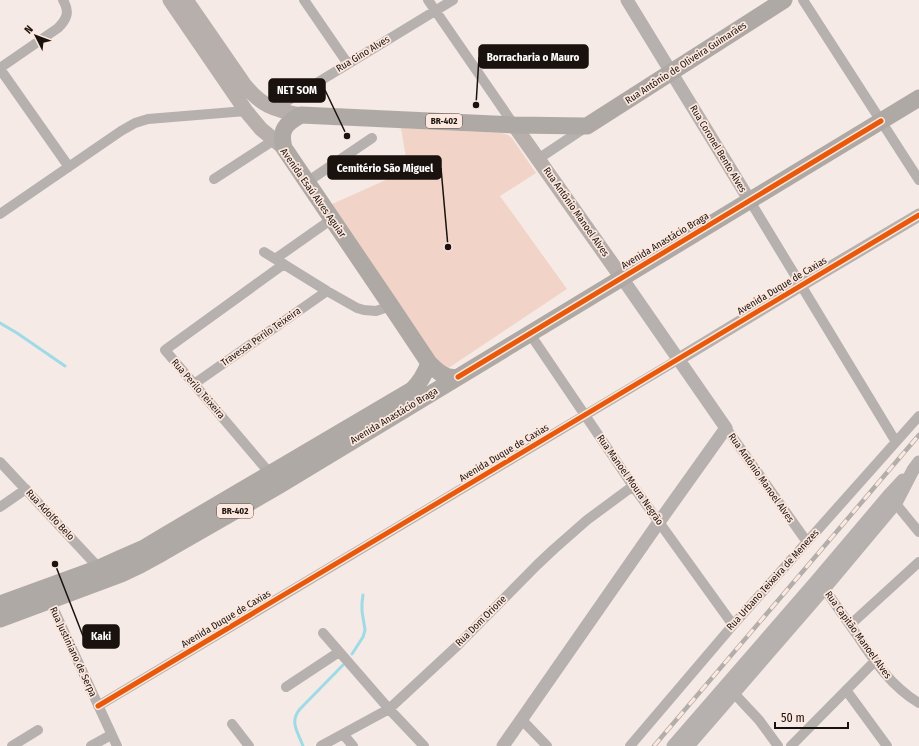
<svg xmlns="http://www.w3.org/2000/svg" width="919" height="746" font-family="'Fira Sans Condensed',sans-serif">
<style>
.green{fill:#f1d4c7}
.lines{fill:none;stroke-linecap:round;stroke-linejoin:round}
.stream{stroke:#9edbe7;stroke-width:3}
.minor{stroke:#b6b1ae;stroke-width:10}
.tertiary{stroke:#b6b1ae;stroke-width:13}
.secondary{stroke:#b6afac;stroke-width:15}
.primary{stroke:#afa9a5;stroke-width:17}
.rail-casing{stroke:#b4aeaa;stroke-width:4.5}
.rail{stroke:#fce8de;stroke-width:3;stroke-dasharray:9;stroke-linecap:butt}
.cycleway-casing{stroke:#fce8de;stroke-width:8}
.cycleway{stroke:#e8590c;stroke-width:5}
.labels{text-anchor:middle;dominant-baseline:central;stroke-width:3.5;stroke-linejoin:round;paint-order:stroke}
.shield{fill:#fce8de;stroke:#5e524c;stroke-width:1}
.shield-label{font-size:9px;font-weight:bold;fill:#1a120e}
.street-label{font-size:10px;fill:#1a120e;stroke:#fce8de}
.leader{fill:none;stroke:#1a120e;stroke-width:1.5}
.callout-dot{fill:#1a120e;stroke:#fce8de;stroke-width:1.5}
.callout{fill:#1a120e;stroke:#1a120e;stroke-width:1.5}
.callout-label{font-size:11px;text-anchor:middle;font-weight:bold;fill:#fff}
</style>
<rect width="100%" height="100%" fill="#f5eae5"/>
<!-- green -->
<path class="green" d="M401 128 502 133 508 135 512 138 536 173 500 196 567 289 444 371 330 205 408 170Z"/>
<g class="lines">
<!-- stream -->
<path class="stream" d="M0 323 17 333 65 366
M352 654 363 637 365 630 362 611V603L363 595
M303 746C298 732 289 722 300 709L343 665"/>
<!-- minor -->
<path class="minor" d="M304 0 348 64
M428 0 514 125
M803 0 919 180
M0 68 58 28C67 19 70 12 63 0
M0 69 69 167
M274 109 453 0
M538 159 586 127
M214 179 274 140
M307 182 372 138
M750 201 896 442
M0 214 121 131 135 123 148 119 246 111
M264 252 327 291 357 308 364 310 376 311 391 306
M275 259 332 219
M530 334 633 486 733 625
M194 384 327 291
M726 428 807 542
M0 462 99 568
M273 477 165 350 284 264
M891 498 919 532
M0 507 26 489
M821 584C833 601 845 618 857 635 874 661 892 687 919 703
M50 601 117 746
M850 625 919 562
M323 633 389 709 424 746
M286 687 339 652
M729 688 759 720 778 746
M846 690 887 746
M98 706 679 359
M522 720 547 746
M232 724 249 746
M343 734 353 746
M12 746 38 730
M91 746 111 735
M321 746 389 709 457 646 537 565 554 549 587 520 633 486
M630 746 733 625 919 416
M791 746 875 661"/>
<!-- tertiary -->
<path class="tertiary" d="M627 0 750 201
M679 359 801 285 919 215
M503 746 659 522 726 428 622 278
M673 746 817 580 889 495 903 480
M688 746 824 589 896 503 913 470 919 462"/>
<!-- secondary -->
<path class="secondary" d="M170 0 246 111 261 129 284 148
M186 0 244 84C261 106 274 110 301 115
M514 125 622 278"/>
<!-- primary -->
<path class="primary" d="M458 377C446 380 437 371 429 363L391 306 284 148C279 130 286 123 301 115L514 125 587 126 784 0
M0 604 99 568 119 559 144 548 164 536 254 483 412 390C421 382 425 374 429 363
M0 619 121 574 140 565 162 553 280 485 919 98"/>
<!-- rail casing -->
<g class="rail-casing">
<path id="rail" d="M654 746 919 435"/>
</g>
<!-- rail -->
<use href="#rail" class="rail"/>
<!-- cycleway casing -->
<g class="cycleway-casing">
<path id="cycleway" d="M458 377 881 121
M98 706 919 215"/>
</g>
<!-- cycleway -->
<use href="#cycleway" class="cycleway"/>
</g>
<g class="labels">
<!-- shield labels -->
<g class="shield">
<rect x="426" y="114" width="36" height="14" rx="3"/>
<rect x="217" y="504" width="36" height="14" rx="3"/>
</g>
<g class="shield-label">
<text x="444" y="121">BR-402</text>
<text x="235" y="511">BR-402</text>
</g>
<!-- street labels -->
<g class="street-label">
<text transform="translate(363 54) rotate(-31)">Rua Gino Alves</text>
<text transform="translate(686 63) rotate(-33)">Rua Antônio de Oliveira Guimarães</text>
<text transform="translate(718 149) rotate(59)">Rua Coronel Bento Alves</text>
<text transform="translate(313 193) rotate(55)">Avenida Esaú Alves Aguiar</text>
<text transform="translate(576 212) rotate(55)">Rua Antônio Manoel Alves</text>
<text transform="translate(665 241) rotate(-31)">Avenida Anastácio Braga</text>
<text transform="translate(782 286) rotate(-31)">Avenida Duque de Caxias</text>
<text transform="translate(261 337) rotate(-35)">Travessa Perilo Teixeira</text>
<text transform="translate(198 389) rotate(49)">Rua Perilo Teixeira</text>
<text transform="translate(394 416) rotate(-31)">Avenida Anastácio Braga</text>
<text transform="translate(504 453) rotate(-31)">Avenida Duque de Caxias</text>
<text transform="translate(761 478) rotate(55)">Rua Antônio Manoel Alves</text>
<text transform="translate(630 480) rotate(55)">Rua Manoel Moura Negrão</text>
<text transform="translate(50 515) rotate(47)">Rua Adolfo Belo</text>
<text transform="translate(773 580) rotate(-48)">Rua Urbano Teixeira de Menezes</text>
<text transform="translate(226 619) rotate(-31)">Avenida Duque de Caxias</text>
<text transform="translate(481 621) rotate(-45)">Rua Dom Orione</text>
<text transform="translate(858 635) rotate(54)">Rua Capitão Manoel Alves</text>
<text transform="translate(73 652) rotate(65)">Rua Justiniano de Serpa</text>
</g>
</g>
<!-- callouts -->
<path class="leader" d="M476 105L479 57M347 136L325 90M448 247L441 168M55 564L83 636"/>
<g class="callout-dot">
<circle cx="476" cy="105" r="4"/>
<circle cx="347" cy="136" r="4"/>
<circle cx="448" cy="247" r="4"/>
<circle cx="55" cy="564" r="4"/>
</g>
<g class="callout">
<rect x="479" y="45" width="109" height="23" rx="4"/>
<rect x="269" y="79" width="56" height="23" rx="4"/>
<rect x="328" y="156" width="113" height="23" rx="4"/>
<rect x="83" y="625" width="36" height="23" rx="4"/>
</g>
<g class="callout-label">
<text x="533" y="61">Borracharia o Mauro</text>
<text x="297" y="94">NET SOM</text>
<text x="385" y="172">Cemitério São Miguel</text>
<text x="101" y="640">Kaki</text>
</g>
<!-- north arrow -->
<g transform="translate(36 36) rotate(312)" stroke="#fce8de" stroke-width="3" paint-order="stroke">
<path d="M0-3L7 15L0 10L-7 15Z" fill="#1a120e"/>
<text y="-6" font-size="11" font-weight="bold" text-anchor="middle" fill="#1a120e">N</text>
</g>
<!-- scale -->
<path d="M775 722v6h73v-6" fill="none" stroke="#1a120e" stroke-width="2"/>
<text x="781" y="722" font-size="12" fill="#1a120e" stroke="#fce8de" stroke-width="3" paint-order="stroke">50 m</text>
</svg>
